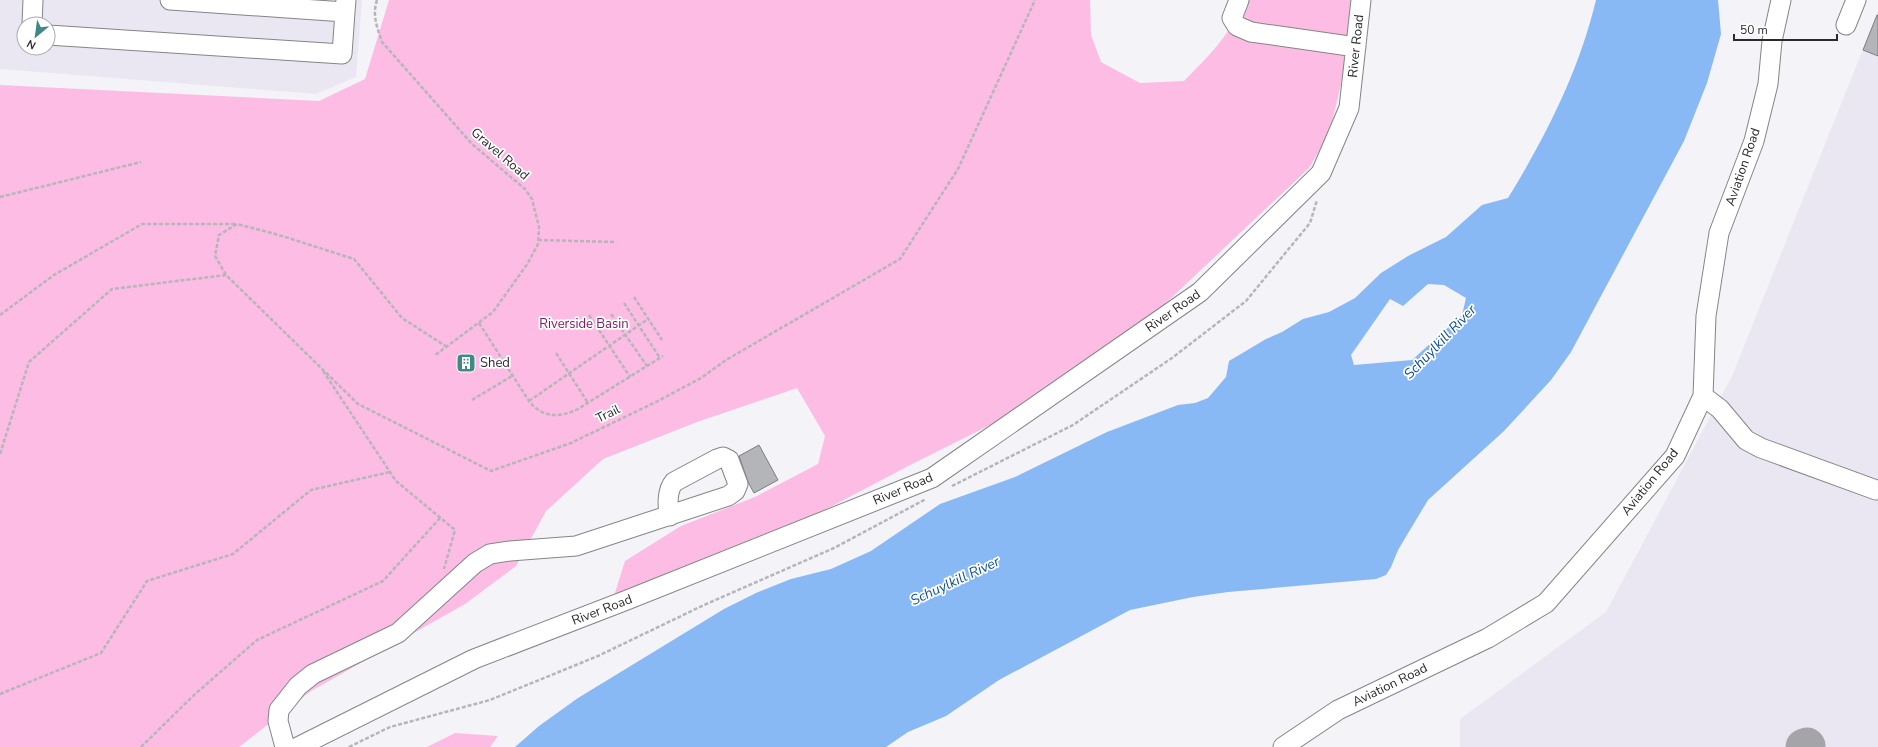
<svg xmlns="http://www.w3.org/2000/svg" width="1878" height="747" font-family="'Nunito Sans',sans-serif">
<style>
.built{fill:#eae7f3;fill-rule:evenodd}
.green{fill:#fcbce3}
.water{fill:#88b9f5;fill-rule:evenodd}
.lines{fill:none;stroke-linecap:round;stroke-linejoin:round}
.taxiway{stroke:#a5a4a8;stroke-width:37}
.building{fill:#b4b5b9;stroke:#7d7d82}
.minor-casing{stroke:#858488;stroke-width:21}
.path{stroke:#b6b5b9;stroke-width:2.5;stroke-dasharray:4 2;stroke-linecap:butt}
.minor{stroke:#fff;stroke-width:19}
.labels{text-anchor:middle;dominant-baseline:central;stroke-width:3.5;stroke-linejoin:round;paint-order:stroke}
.street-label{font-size:13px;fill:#2a2a2c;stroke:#fff}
.park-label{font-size:13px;fill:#801a64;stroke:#fff}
.poi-label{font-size:13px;fill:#2a2a2c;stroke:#fff;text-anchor:start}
.water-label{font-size:14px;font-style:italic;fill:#104f91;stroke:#fff}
</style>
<rect width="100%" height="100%" fill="#f4f3f8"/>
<!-- built -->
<path class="built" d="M0 0H362L356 77 316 94 0 69ZM24 24H48V48H24Z
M1878 12V747H1460V719L1606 612 1732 376Z"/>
<!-- green -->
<path class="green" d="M389 0H1090L1091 35 1101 62 1140 83 1184 81C1208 57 1233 32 1244 0H1355L1356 21 1329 134 1309 168 1119 347 1020 410 910 465 800 523 614 596 625 561 681 526 755 497 818 464 825 436 797 388 697 422 603 459 546 511 516 566 465 604 311 691 239 747H0V85L319 101 365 79Z
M455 733 498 736 490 747H427Z"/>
<!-- water -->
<path class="water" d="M1596 0H1718L1721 34 1707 83 1684 141 1571 352 1551 380 1504 431 1428 500 1398 550 1391 567 1386 575 1376 579 1228 592 1193 597 1130 610 999 680 946 716 908 732 886 747H515L539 726 578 698 724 609 756 593 791 579 831 569 871 551 940 504 1015 477 1107 432 1178 405 1195 403 1208 398 1226 377 1229 361 1266 339 1282 332 1303 319 1329 312 1355 298 1381 273 1408 256 1446 237 1482 205 1508 198C1546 136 1579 71 1596 0ZM1428 284 1444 285 1466 298 1462 315 1412 360 1354 365 1351 355 1390 299 1403 306Z"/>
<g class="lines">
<!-- taxiway -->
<path class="taxiway" d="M1804 747 1807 746"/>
</g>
<!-- building -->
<path class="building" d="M1877 15H1878V56L1863 50Z
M759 445 778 480 754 493 748 482 739 456Z"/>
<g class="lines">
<!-- minor casing -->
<g class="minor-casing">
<path id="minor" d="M170 0 345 12 346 0
M1239 0 1232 18 1237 26 1251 32 1356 47
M32 24 33 0
M1846 25 1856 0
M48 35 342 54 345 12
M1703 396 1720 409 1746 440 1761 448 1876 490
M285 747 278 721 279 710 298 686 313 674 398 633 475 563 490 554 510 551 576 546 728 496 735 491 738 484 729 460 723 457 717 459 674 482C667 490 667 506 670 516
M298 747 474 659 627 600 932 478 1200 292 1321 173 1349 108 1361 0
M1283 747 1338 710 1488 638 1546 603 1675 456 1703 396 1706 316 1719 233 1754 141 1768 84 1772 41 1781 0"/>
</g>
<!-- path -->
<path class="path" d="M377 0C372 15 377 27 382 42L472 144 525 189 532 199 539 227 538 244 528 263 493 312 434 356
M0 197 141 162
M538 240 615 242
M634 297 662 340
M624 303 660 358
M611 314 647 366
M0 315 54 275 142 224H236
M589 315 630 377
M479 323 529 401C542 418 560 418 578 409L663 356
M447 347 402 318 354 259 279 235 237 224 219 235 215 256 226 275 358 404 491 471 571 443 656 402 701 378 726 360 900 259 958 169 1035 0
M556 353 588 403
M323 371 396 481 455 530 444 569
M472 400 512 376
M529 401 648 319
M0 454 29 362 112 289 226 275
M952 486 1073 425 1172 358 1246 301 1310 223 1317 200
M0 694 101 653 147 581 233 554 311 490 390 472
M141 747 194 695 257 640 383 581 440 518
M349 747 390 727 490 700 598 656 704 605 834 548 926 499"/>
<!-- minor -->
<use href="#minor" class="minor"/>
</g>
<!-- icons -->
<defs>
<g id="building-square" transform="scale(1)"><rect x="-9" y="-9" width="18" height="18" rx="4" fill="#418882" stroke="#fff"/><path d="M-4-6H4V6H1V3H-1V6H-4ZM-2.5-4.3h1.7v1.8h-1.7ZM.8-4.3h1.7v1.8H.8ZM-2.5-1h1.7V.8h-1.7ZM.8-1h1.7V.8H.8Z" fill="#fff"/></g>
</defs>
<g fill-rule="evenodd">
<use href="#building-square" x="466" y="363"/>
</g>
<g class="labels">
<!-- street labels -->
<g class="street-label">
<text transform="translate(1356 46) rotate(-84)">River Road</text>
<text transform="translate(500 154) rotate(41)">Gravel Road</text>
<text transform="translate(1743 167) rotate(-71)">Aviation Road</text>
<text transform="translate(1173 311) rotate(-35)">River Road</text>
<text transform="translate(608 414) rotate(-26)">Trail</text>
<text transform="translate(1650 482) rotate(-51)">Aviation Road</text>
<text transform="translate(903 489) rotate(-23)">River Road</text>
<text transform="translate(602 610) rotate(-21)">River Road</text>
<text transform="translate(1390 685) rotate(-26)">Aviation Road</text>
</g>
<!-- park labels -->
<g class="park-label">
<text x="584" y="324">Riverside Basin</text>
</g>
<!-- poi labels -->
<g class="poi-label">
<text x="480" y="363">Shed</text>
</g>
<!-- water labels -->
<g class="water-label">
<text transform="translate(1440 342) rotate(-46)">Schuylkill River</text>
<text transform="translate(955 581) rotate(-25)">Schuylkill River</text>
</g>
</g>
<!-- north arrow -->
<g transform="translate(36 36) rotate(209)"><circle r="19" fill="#ffffff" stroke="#aaaaab"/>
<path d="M0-3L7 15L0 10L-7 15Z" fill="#418882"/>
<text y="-6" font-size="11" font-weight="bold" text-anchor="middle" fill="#2a2a2c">N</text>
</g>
<!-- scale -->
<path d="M1734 34v6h103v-6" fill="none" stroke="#2a2a2c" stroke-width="2"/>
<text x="1740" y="34" font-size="12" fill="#2a2a2c" stroke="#ffffff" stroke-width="3" paint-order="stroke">50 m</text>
</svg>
